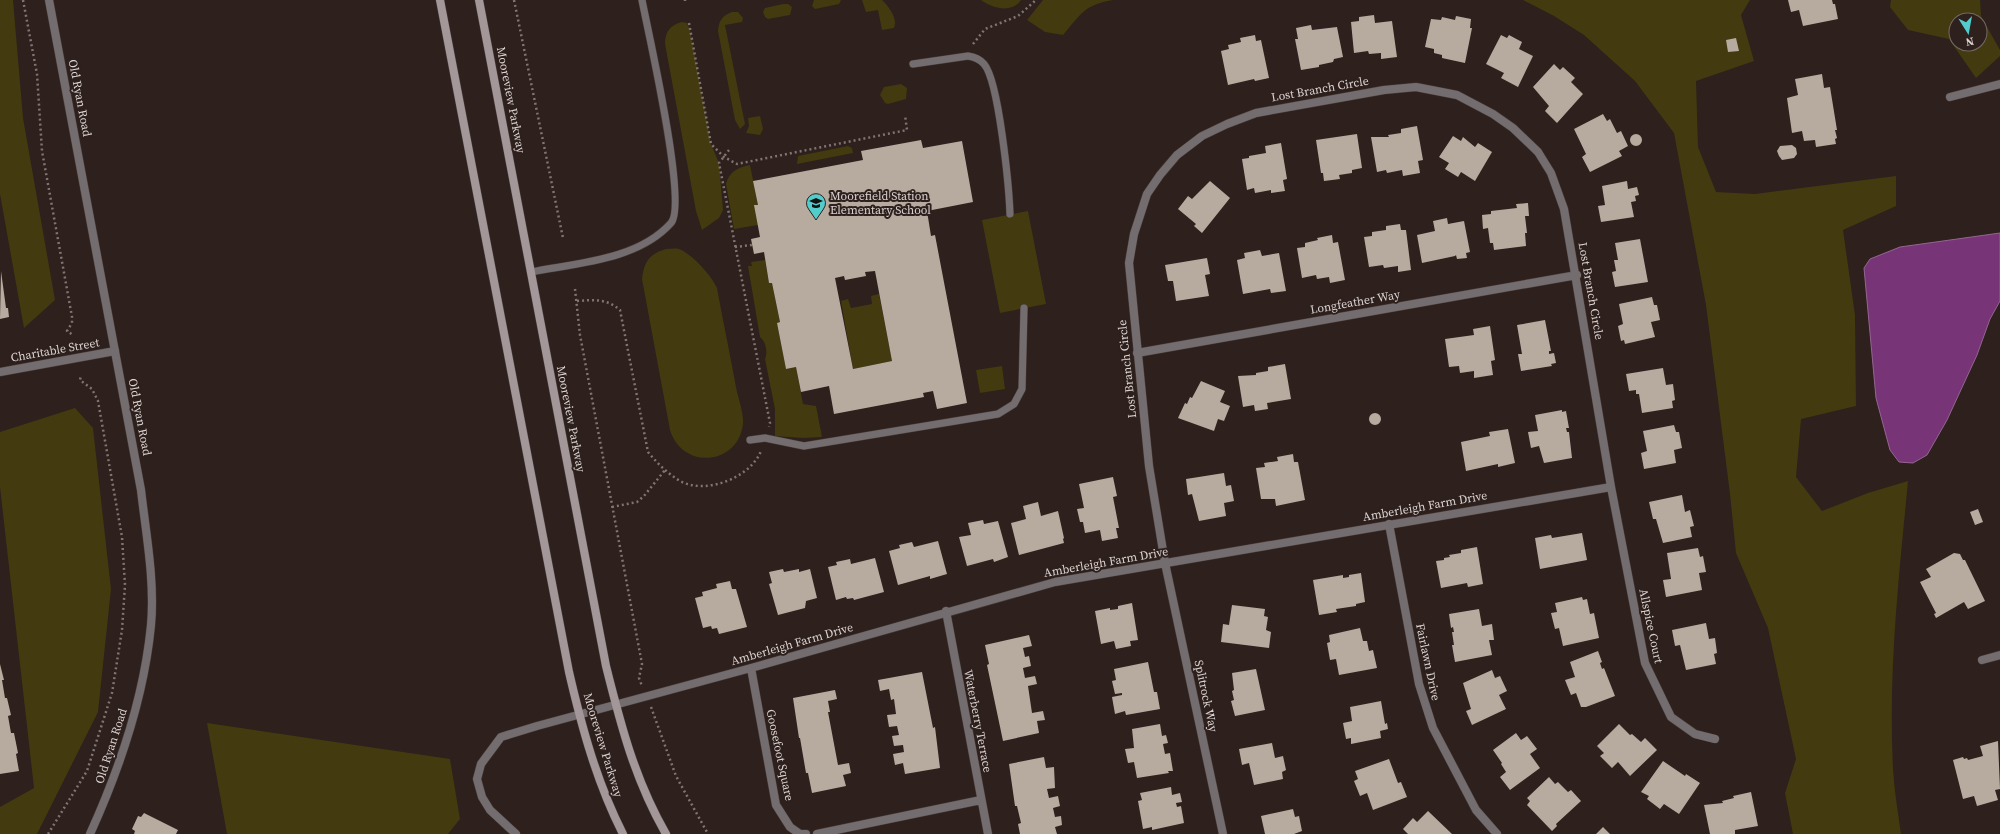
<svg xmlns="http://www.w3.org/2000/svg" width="2000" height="834" font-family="'Source Serif 4',serif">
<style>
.green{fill:#433a0f;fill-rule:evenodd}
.water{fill:#773577;stroke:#956492}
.building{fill:#b7aba0;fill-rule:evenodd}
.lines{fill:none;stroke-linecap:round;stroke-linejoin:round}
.service-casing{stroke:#493d3a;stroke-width:8}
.minor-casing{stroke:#493d3a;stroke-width:9}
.tertiary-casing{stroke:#493d3a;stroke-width:9}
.secondary-casing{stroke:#493d3a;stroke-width:9}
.path{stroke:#807573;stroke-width:2.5;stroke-dasharray:2 3;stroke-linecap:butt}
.service{stroke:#746d6f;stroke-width:7}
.minor{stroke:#746d6f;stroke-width:8}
.tertiary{stroke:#746d6f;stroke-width:8}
.secondary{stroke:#a3979a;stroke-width:8}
.labels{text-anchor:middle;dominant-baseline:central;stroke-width:4;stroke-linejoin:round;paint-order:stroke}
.street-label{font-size:12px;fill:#dcd3d1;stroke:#2d201d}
.poi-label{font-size:12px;fill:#dcd3d1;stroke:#2d201d;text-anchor:start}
</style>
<rect width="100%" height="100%" fill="#2d201d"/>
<!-- green -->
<path class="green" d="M0 0H13L23 118 55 300 24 328 0 194Z
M814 0H841L839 4 815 9 812 6Z
M862 0H882C889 7 898 18 894 28L882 30 878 10 866 12Z
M981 0H1021C1012 14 992 8 981 0Z
M1043 0H1114C1085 4 1081 14 1063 35L1045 32 1027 20Z
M1523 0H1750L1741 15 1754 61 1696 81 1698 147 1716 192 1755 194 1896 176V206L1843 230 1855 315 1856 406 1801 419 1796 477 1822 511 1868 493 1908 481C1899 576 1888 672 1893 768 1894 790 1898 812 1901 834H1793L1785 793 1796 759 1768 628 1736 553 1730 494 1706 305 1674 133 1635 81 1584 35 1554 16Z
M1891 0H1980L1981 16 2000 50V56L1976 78 1949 39 1908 30 1890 7ZM1956 20H1980V44H1956Z
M783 4H788L792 7 790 15 768 19 765 17 763 12 765 8Z
M732 12H738L743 18 742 22 725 25 745 124 740 129 735 120 718 31C719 20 722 16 732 12Z
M682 22 687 23 690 30 711 144 719 163 723 210 719 218 702 230 696 211 665 44C665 32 670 25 682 22Z
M901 84 907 88 906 99 888 104 885 103 880 95 884 87Z
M760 116 763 129 760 135 746 133 749 126 748 118Z
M848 146 852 148 853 153 797 164 798 156Z
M750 165 758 205H755L758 225 734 229 726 184C729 172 738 167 750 165Z
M1028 211 1046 304 1000 313 982 220Z
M666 249C670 249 675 248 679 249 691 253 712 276 717 288 723 321 730 354 736 387 738 398 744 413 743 424 738 466 682 470 670 430L642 279C644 262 649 254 666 249Z
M765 260 769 283H772L780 322 777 323 786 369 796 367 803 404 816 406 822 437 803 438 775 436V409L765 359C768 352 766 342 760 337L748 266H752L751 262Z
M879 294 892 361 853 369 841 301 848 299 851 308 872 304 871 296Z
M1002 366 1005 389 980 393 976 370Z
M75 408 93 428 111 589 98 712 37 834H0V807L34 788 0 487V432Z
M207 723 450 759 460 819 448 834H227Z"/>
<!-- water -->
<path class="water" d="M2000 233V301L1990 319 1977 355 1947 420 1927 455 1913 463 1899 462 1890 450 1876 398 1864 268 1870 259 1900 247Z"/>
<!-- building -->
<path class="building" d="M1788 0H1832L1833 4H1835L1838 19 1803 26 1799 10 1791 12Z
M1374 15 1375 23 1392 21 1397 57 1381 59V53L1369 54 1368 51 1354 53 1351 22 1359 21V17Z
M1456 16 1471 19 1470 28H1472L1465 63 1442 58V55L1434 53V49L1425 47 1431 19 1441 20 1442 17 1455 20Z
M1311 25 1312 30 1337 27 1343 57 1334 59 1333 62 1319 65V67L1301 70 1295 39H1298L1296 28Z
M1255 35 1256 41 1261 40 1269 78 1255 81 1254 79 1228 85 1221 51 1229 49 1228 45 1241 42 1240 38Z
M1501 35 1507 38 1509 35 1522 42 1519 49 1533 56 1518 87 1501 78 1504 73 1486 64Z
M1736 38 1739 51 1728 52 1726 40Z
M1554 64 1560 70 1563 67 1575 78 1571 82 1583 94 1557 123 1545 111 1549 106 1533 87Z
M1822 74 1824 88 1830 87 1837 130H1835L1837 138 1835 139 1836 144 1816 147 1815 140 1804 141 1802 131 1792 133 1787 98 1798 95 1795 79Z
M1603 114 1607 121 1610 119 1617 133 1621 131 1628 146 1619 151 1622 156 1590 172 1582 157 1586 154 1574 129Z
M1417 126 1423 160 1418 161 1420 173 1403 176 1402 170 1387 173 1386 170 1377 172 1371 137H1389L1388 135 1401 133V129Z
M1630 140a6 6 0 1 1 12 0a6 6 0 1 1-12 0Z
M1357 134 1362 168 1352 170V173L1339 175 1340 179 1324 181 1323 173H1321L1316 140Z
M1453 136 1461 141 1463 137 1475 147 1478 143 1492 152 1475 181 1461 172 1458 177 1445 169 1449 163 1439 157Z
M921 140 923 148 962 141 973 202 927 211 931 236 935 235 967 403 937 409 933 391 923 393 924 397 834 414 829 386 801 392 796 367 786 369 777 323 780 322 772 283H769L764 252 754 254 751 239 760 237 754 205H758L753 181 863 160 861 151ZM875 271 892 361 853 369 835 278 844 276 845 280 866 276 865 272Z
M1281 143 1287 179 1283 180 1285 191 1271 193V190L1255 193 1254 188 1247 190 1242 159 1249 158V156L1266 153 1265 146Z
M1792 145 1796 148 1797 154 1794 158 1782 160 1779 156 1777 151 1780 146Z
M1210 181 1230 198 1202 233 1194 226 1196 224 1178 209 1188 196 1192 199Z
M1627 181 1628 189 1637 187 1639 195 1635 196 1636 201 1631 202 1634 217 1601 222 1598 206 1605 205 1602 186Z
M1528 203 1529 216H1525L1527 233H1525L1526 246 1494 250 1493 243H1490L1488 228 1483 229 1482 215 1491 214V211L1517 208 1516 204Z
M1447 218 1448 224 1464 221 1470 252 1466 253 1467 258 1457 259 1456 255 1455 256 1422 263 1417 235 1435 231 1433 221Z
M1400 224 1401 230H1406L1411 270 1398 272V266L1384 268 1383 265 1369 267 1364 237 1372 236V232L1386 230V226Z
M1332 235 1333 243 1338 242 1345 280 1330 283 1329 277 1317 279 1316 275 1302 278 1297 248 1305 247V243L1318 240 1317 238Z
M1640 239 1648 282 1615 287 1612 272 1616 271 1614 260H1618L1615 243Z
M1260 250 1262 256 1279 253 1286 291 1271 293 1270 289 1243 294 1237 260 1245 258 1244 253Z
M1207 258 1210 274 1205 275 1209 296 1176 301 1173 281H1168L1165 265Z
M1 271 6 308H8L9 317 0 319Z
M1652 297 1654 305H1657L1660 320 1651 322 1655 337 1625 344 1624 340 1621 341 1618 326 1623 324 1619 304Z
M1545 320 1551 351H1549V354L1554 353 1556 363 1551 364 1552 366 1521 371 1518 354H1522L1517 325Z
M1490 326 1495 360 1491 361 1493 375 1474 378V371L1460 373 1459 366 1449 367 1445 339 1474 335 1473 329Z
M1285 364 1291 399 1267 403 1268 409 1255 411 1254 405 1243 407 1238 376 1256 375V373L1268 371V367Z
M1663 368 1666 385 1673 384 1675 400 1672 401 1673 408 1642 413 1639 394H1636V390L1629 391 1626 374Z
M1201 381 1225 391 1220 402 1230 406 1224 421 1218 419 1214 431 1178 418 1185 403 1187 404 1190 397 1192 398Z
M1562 410V412L1566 411 1569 428H1566L1567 432H1569L1572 458 1544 463 1539 446 1531 448 1528 432 1538 431 1535 415Z
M1369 419a6 6 0 1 1 12 0a6 6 0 1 1-12 0Z
M1674 425 1676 432H1679L1682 448 1674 450 1676 463 1644 469 1641 453 1647 451 1643 431Z
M1508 429 1515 463 1498 467V464L1466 471 1461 442 1490 436 1489 432Z
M1293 454 1294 462H1298L1305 500 1276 506 1275 499H1261L1256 468 1265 467 1264 463 1278 461 1277 457Z
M1224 473 1226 486 1231 485 1234 501 1224 503 1226 516 1199 521 1192 494 1188 495 1186 479Z
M1113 477 1117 496 1113 497 1119 528H1116L1118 538 1102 541 1100 530 1085 533 1083 522H1080L1077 509 1084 508 1079 484Z
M1682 495 1685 512 1690 510 1694 526 1690 527 1692 537 1663 543 1656 519H1653L1649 502Z
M1038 502 1041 516 1058 511 1064 538 1063 539 1064 543 1019 555 1011 523 1026 519 1023 506Z
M1978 509 1983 522 1975 525 1970 512Z
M983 520 984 524 998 521 1008 557 994 562 993 559 967 566 959 537 971 535 968 523Z
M1582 533 1587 560 1540 569 1535 538 1551 535 1552 538Z
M938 541 947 574 930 579V576L898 585 889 551 900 548 899 545 912 542 914 547Z
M1477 547 1483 584 1468 587 1467 583 1441 588 1436 561 1444 560V558L1450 557 1449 555 1461 553V550Z
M1698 548 1700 557 1703 556 1706 572 1699 573 1702 590 1666 597 1663 580 1671 579 1667 553Z
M1954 553 1960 554 1963 560H1965L1985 601 1968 609 1964 602 1936 618 1934 614 1936 613 1920 582 1931 577 1926 569Z
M875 558 884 592 854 600 853 598 847 599 846 597 836 600 828 567 837 565 836 562 850 559 851 564Z
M783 569 784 572 799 569V572L810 569 817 598 806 601 805 608 778 615 769 584 772 583 769 572Z
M1361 573 1365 602 1356 604V606L1336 609 1337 612 1319 615 1313 580 1343 575V578L1349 577V575Z
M730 581 732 589H736L747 627 719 634 717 628 712 629 711 626 703 628 695 598 703 596 702 592 717 588 716 584Z
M1582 597 1583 600 1587 599 1590 614 1594 613 1599 638 1563 646 1559 628 1555 629 1551 613 1557 612 1555 603Z
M1132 603 1138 640 1130 641 1131 646 1116 649 1114 641 1101 644 1095 611 1110 608V610L1118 609V606Z
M1232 605 1265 609 1264 616 1268 617 1266 630 1271 632 1269 648 1221 642 1223 624 1229 625Z
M1479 609 1482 626 1492 624 1494 640H1489L1492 655 1455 662 1452 645H1454L1452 632H1454L1453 627 1451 628 1449 614Z
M1706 623 1709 639 1715 638 1717 653 1714 654 1716 664 1686 670 1680 645 1675 646 1672 630Z
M1360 628 1363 641H1367L1369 651 1373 650 1377 668 1339 675 1336 659 1330 660 1327 643 1330 642 1329 635Z
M1029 635 1032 646 1023 648 1025 657 1029 656 1031 666 1023 668 1025 678 1035 676 1037 684 1028 686 1032 713 1043 711 1045 720 1037 721 1039 733 1003 741 987 665 989 664 985 645Z
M1598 651 1602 662 1600 663 1602 669 1604 668 1615 696 1586 707H1581L1576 693 1571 695 1565 680 1575 677 1570 662Z
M1148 662 1154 692H1157L1160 709 1126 715 1125 711 1115 714 1112 697 1122 695V693L1115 694 1112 681 1116 680 1114 669Z
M0 664 4 680H2L5 698H7L11 715 8 716 11 733H14L18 753 16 754 19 771 0 774Z
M1256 669 1265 710 1235 716 1231 701 1234 700 1232 691 1234 690 1232 673Z
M1492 670 1495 678 1500 676 1507 691 1499 695 1506 709 1472 725 1466 711 1471 709 1463 683Z
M922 672 933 728 935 727 940 768 905 774 903 763 895 765 893 754 904 752 903 745 894 746 892 736 899 735 897 726 889 727 887 715 896 714 894 699 891 700 889 689 880 691 878 680Z
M835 690 837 699 828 701 830 712H828L838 765 849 763 851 773 843 775 846 786 812 793 808 773H806L800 738H799L793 698Z
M1381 701 1385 724 1387 723 1388 729 1380 731 1381 738 1351 744V738L1346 739 1343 723 1352 721 1350 707Z
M1160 724 1162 736 1166 735 1168 743 1163 744 1165 754 1170 753 1173 771H1168L1169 773 1137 778 1134 762 1128 763 1125 749 1134 748 1132 729Z
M1619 724 1630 735 1632 734 1641 742 1645 738 1657 750 1630 776 1618 762 1612 768 1600 756 1604 753 1597 746Z
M1516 733 1521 740 1527 736 1537 749 1530 754 1540 768 1510 790 1500 777 1506 772 1501 764 1502 763 1493 750Z
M1998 741 2000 789 1995 790 1998 800 1977 806 1974 796 1963 799 1953 760 1963 757 1964 759 1967 758 1968 760 1983 756 1980 746Z
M1272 743 1275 758 1283 756 1286 770 1282 772 1283 779 1254 785 1249 763 1242 765 1239 749Z
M1044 757 1046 768 1054 767 1055 788 1047 789 1049 798 1058 796 1060 806 1053 808 1055 817 1061 816 1062 825 1055 827 1057 834H1020L1018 824 1021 823 1017 806H1015L1009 764Z
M1389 759 1398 783 1401 782 1407 797 1373 810 1367 793 1360 796 1354 781 1358 779 1355 771Z
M1663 761 1685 776 1686 774 1700 783 1679 814 1664 804 1660 809 1647 799 1649 796 1641 792Z
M1549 777 1555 784 1558 782 1568 792 1571 790 1581 801 1556 824 1557 826 1552 831 1527 805 1530 801 1527 798Z
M1171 787 1172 795 1180 793 1182 802 1176 803 1177 807 1181 806 1184 823 1152 830V827L1143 829 1138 801 1142 800 1140 793Z
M1751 792 1758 826 1735 830V834H1710L1704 805 1723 803 1722 801 1734 798 1733 796Z
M1293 809 1295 817 1299 816 1302 831 1294 834H1265L1261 816Z
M1428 811 1452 834H1408L1403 829 1413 818 1417 822Z
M144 813 178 830 176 834H134L135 831 132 829 138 816 141 817Z
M1603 827 1610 834H1596Z"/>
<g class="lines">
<!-- service casing -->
<g class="service-casing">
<path id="service" d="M913 64 968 56C974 57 980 59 984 64 999 81 1009 188 1010 214
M531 272C577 263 638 260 671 223 688 204 648 32 642 0
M750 440 765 438 804 446 998 414 1014 404 1022 389 1024 308"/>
</g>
<!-- minor casing -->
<g class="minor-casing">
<path id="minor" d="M1950 97 2000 84
M1137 353 1577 275
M0 372 115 351
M1389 524 1419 684 1433 728 1476 810 1497 834
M946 611 988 834
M1982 660 2000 655
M751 668 776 805 790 827 800 834H806
M516 834 490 810 482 797 477 779 481 764 501 737 537 726 751 668 1055 582 1611 487
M817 834 981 800
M1223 834 1165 563 1149 466 1129 263 1134 234 1147 194 1160 175 1177 155 1202 136 1227 124 1256 113 1384 90 1416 87 1457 95 1493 114 1513 128 1538 152 1551 173 1564 209 1611 487 1645 663 1671 717 1695 734 1715 739"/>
</g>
<!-- tertiary casing -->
<g class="tertiary-casing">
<path id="tertiary" d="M49 0 141 490C146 534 155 581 151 625 144 698 120 768 90 834"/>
</g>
<!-- secondary casing -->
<g class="secondary-casing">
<path id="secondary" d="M440 0 569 672C582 728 597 783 623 834
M479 0 606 666C621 726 635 780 666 834"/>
</g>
<!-- path -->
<path class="path" d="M23 0 37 74 42 151 72 317V323L67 331 73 335
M514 0 563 238
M685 0V1
M689 23 711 144 724 157 737 164 907 130 905 115
M973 44 985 29 1018 16 1036 0
M729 150 719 163 770 423 769 427
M735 247 752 245
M575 289 580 335 642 664 639 678 642 686
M577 301C593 300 606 298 620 310L648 452C657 463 667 473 680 481 706 495 750 478 761 451
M612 507 637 502 644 496 665 470
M651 707 676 776 708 834
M48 834 87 771 112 693 122 630 125 585 122 537 98 401 92 389 80 380 81 375"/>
<!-- service -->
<use href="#service" class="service"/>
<!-- minor -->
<use href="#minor" class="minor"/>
<!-- tertiary -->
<use href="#tertiary" class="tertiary"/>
<!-- secondary -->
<use href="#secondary" class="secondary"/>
</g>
<!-- icons -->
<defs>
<g id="school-pin" transform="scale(1)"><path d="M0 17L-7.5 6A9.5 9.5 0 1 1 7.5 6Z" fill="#52cdcc" stroke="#2d201d"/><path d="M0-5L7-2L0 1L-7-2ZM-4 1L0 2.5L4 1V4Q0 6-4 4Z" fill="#111"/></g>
</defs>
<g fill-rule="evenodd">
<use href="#school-pin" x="816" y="203"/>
</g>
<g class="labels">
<!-- street labels -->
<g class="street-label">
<text transform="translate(1320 89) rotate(-10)">Lost Branch Circle</text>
<text transform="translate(80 98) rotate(79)">Old Ryan Road</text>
<text transform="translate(511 100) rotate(79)">Mooreview Parkway</text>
<text transform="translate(1591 291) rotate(80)">Lost Branch Circle</text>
<text transform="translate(1355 302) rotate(-10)">Longfeather Way</text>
<text transform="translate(55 350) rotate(-10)">Charitable Street</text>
<text transform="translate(1127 369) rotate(-96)">Lost Branch Circle</text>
<text transform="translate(140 417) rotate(79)">Old Ryan Road</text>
<text transform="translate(571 419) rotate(79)">Mooreview Parkway</text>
<text transform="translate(1425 506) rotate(-10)">Amberleigh Farm Drive</text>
<text transform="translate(1106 562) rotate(-10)">Amberleigh Farm Drive</text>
<text transform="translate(1651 626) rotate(78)">Allspice Court</text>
<text transform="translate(792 644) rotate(-16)">Amberleigh Farm Drive</text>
<text transform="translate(1428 662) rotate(78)">Fairlawn Drive</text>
<text transform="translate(1206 696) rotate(78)">Splitrock Way</text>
<text transform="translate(978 721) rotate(79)">Waterberry Terrace</text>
<text transform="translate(603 745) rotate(73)">Mooreview Parkway</text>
<text transform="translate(111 746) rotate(-72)">Old Ryan Road</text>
<text transform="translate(780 755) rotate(78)">Goosefoot Square</text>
</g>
<!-- poi labels -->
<g class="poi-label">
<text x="830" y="196">Moorefield Station<tspan x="830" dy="14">Elementary School</tspan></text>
</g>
</g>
<!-- north arrow -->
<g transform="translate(1968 32) rotate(169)"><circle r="19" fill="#2d201d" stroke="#736865"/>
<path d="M0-3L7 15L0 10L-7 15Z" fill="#52cdcc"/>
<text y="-6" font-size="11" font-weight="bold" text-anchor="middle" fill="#dcd3d1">N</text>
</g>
</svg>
